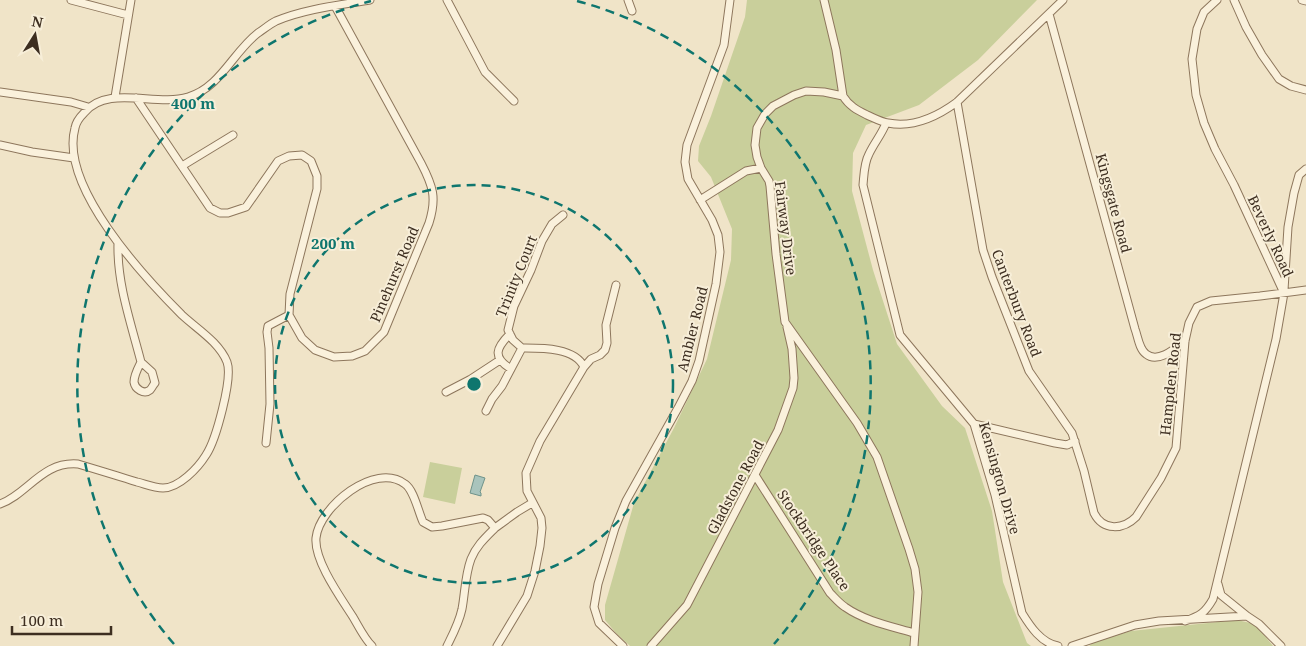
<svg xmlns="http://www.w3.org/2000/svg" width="1306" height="646" font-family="'Noto Serif',serif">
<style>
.green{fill:#c9cf9b}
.water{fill:#a9c4bc;stroke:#6f938a}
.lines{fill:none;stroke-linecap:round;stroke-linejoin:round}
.minor-casing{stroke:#8d765c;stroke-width:9}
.minor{stroke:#faf1dc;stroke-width:7}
.ring{fill:none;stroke:#0f766e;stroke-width:2.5;stroke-dasharray:9 6}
.labels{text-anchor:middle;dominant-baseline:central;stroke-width:4;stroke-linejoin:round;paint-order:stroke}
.street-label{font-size:14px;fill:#3d2e20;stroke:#f7eed8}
.centre{fill:#0f766e;stroke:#f7eed8;stroke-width:2.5}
.ring-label{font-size:15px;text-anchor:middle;font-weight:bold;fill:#0f766e;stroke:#f7eed8;stroke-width:4;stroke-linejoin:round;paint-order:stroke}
</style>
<rect width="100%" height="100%" fill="#f0e4c8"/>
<!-- green -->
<path class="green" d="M747 0H1037L978 60 919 105 866 125 853 153 852 191 873 270 897 344 942 406 965 428 992 511 1003 582 1027 643 1031 646H630L616 633 605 620V605L634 503 674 428 707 359 731 260 732 229 711 177 698 161 699 146 711 116 745 17Z
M430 462 462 468 455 504 423 497Z
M1237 620 1255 624 1273 646H1089L1094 642 1131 631Z"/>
<!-- water -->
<path class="water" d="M475 475 485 478 480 492 481 493V496L470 493Z"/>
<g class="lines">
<!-- minor casing -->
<g class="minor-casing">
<path id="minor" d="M71 0 128 15
M447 0 485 72 514 101
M628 0 632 11
M824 0 836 50 843 96
M1234 0 1246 27 1262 55 1279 79 1291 86 1306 90
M1302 0 1306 1
M1049 14 1135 329C1138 337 1139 349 1146 354 1158 364 1176 348 1185 341
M0 92 71 102 88 107
M115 97 131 0
M136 98 210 208 220 213H228L246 207 278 161 289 156 302 155 311 161 317 176V189L290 294 289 315 302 338 315 350 334 357 352 356 365 351 384 332 429 223C437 198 433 186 421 163L335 6
M957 102 983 250 992 277 1029 371 1072 433 1084 471 1094 513C1103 531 1123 530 1136 517L1161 478 1176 448 1185 341 1189 323 1197 307 1211 301 1260 296 1306 290
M886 123C882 134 874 143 869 154 864 163 864 175 863 185L900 335 974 424 995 495 1022 613C1030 626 1041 643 1058 646
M0 145 32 152 74 158
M182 166 233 135
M700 200 746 171 761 168
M118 244C117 284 131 323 141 362 138 368 134 375 134 382 135 389 144 395 150 390 152 388 153 385 155 383L152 372 141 362
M1284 290 1288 227 1294 193 1299 175 1306 169
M510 334C496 348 492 357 511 369
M522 348 513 340 508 330 514 306 531 270 542 241 552 224 563 215
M446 392 471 379 500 360
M486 411 492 399 502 386 522 348C540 348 575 347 584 367
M974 424 1055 443 1067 445 1075 441
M266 443 270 404 269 348 267 332 268 326 289 315
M755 475 830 593C835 598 839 603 845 607 865 621 890 626 914 633
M0 504C28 494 42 461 78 464 98 470 118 476 137 482 145 484 154 488 163 488 179 488 198 468 206 455 216 440 233 378 227 362 219 342 197 329 182 315 144 277 59 186 75 128 76 122 80 117 84 113 107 84 156 107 188 97 220 88 233 52 258 33 264 29 270 24 276 21 304 9 340 5 370 0
M495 528 517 512 532 503
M1218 584 1221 595 1247 616
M1185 621C1200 616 1205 613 1213 599L1276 339 1284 293 1234 185 1215 149 1204 123 1196 95 1192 59 1197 29 1204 12 1217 0
M372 646C364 638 359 627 353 617 341 598 314 561 316 538 319 507 375 461 405 484 414 490 418 511 423 522L432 527 442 526 483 518 488 520 495 528C486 537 476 546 471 559 465 575 465 593 462 609 459 623 453 634 447 646
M497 646 527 596 535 571 540 546 542 528 541 518 527 491 526 473 540 441 584 367 591 359 600 355 605 350 607 343 606 325 616 285
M623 646 599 623 594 607 598 584 615 528 626 501 678 408 692 381 699 361 716 284 720 252 718 235 712 220 688 179 685 162 687 145 724 45 730 0
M651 646 687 605 778 430 793 388 794 378 792 349 787 327
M914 646 918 592 915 569 909 549 877 457 857 423 785 322 776 254 770 186 769 181 761 168 757 157 755 145 757 128 765 114 773 106 794 95 806 91 824 92 843 96C849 106 857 110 867 115 874 118 881 122 888 123 913 128 938 116 957 102L1063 0
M1072 646 1135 625 1159 621 1247 616 1259 624 1281 646"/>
</g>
<!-- minor -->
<use href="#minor" class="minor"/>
</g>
<!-- distance rings -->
<g class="ring">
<circle cx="474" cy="384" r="199"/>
<path d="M174 644A397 397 0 0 1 371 1M577 1A397 397 0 0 1 774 644"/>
</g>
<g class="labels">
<!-- street labels -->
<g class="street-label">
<text transform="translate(1114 203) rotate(75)">Kingsgate Road</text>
<text transform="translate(786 228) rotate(83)">Fairway Drive</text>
<text transform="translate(1271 236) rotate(65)">Beverly Road</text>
<text transform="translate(394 274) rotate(-67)">Pinehurst Road</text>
<text transform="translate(516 276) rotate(-68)">Trinity Court</text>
<text transform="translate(1017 303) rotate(69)">Canterbury Road</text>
<text transform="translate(692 329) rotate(-76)">Ambler Road</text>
<text transform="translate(1170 384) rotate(-84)">Hampden Road</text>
<text transform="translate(1000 478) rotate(74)">Kensington Drive</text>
<text transform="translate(735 487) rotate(-62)">Gladstone Road</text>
<text transform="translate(814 540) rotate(56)">Stockbridge Place</text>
</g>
</g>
<circle cx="474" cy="384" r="8" class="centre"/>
<g class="ring-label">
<text x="193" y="109">400 m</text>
<text x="333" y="249">200 m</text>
</g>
<!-- north arrow -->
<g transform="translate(35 35) rotate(11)" stroke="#f7eed8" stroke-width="4" paint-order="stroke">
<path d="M0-4L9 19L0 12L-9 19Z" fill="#3d2e20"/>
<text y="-8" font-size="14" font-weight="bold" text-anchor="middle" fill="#3d2e20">N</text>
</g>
<!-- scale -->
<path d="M12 626v8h99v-8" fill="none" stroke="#3d2e20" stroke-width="2.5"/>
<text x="20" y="626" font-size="15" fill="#3d2e20" stroke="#f7eed8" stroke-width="4" paint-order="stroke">100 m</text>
</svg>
